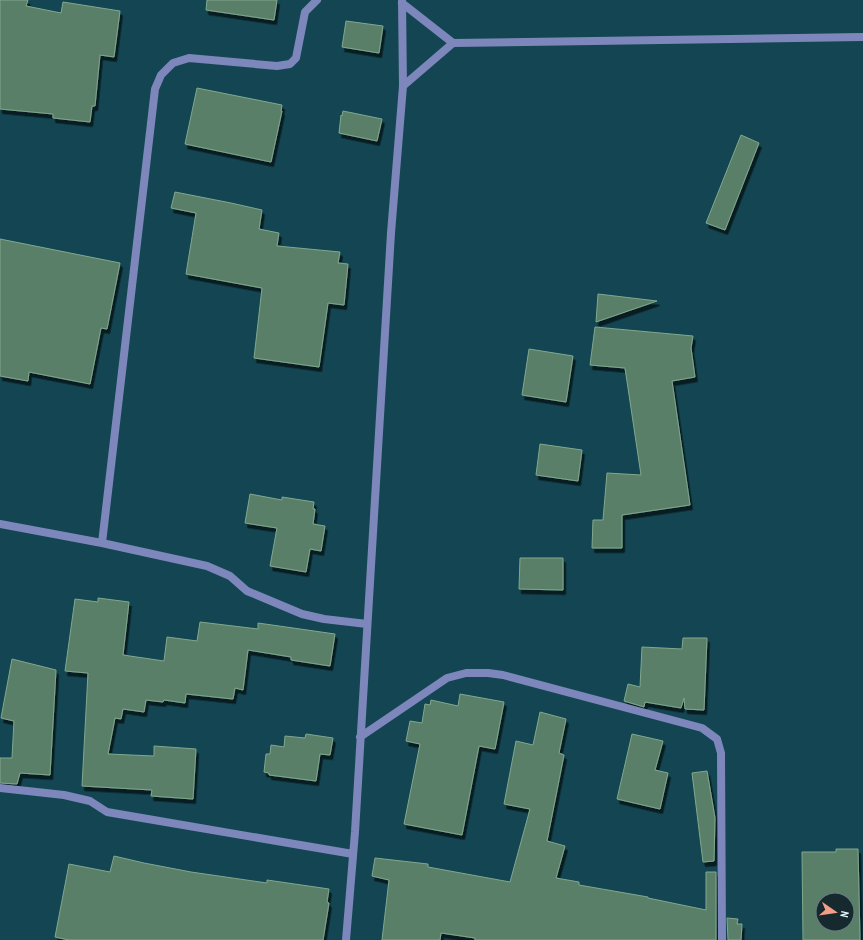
<svg xmlns="http://www.w3.org/2000/svg" width="863" height="940" font-family="'PT Sans Narrow',sans-serif">
<style>
.building{fill:#5a7f67;stroke:#81a88e;fill-rule:evenodd;filter:url(#shadow)}
.lines{fill:none;stroke-linecap:round;stroke-linejoin:round}
.street{stroke:#7e87bb;stroke-width:8}
</style>
<defs>
<filter id="shadow"><feDropShadow dx="2.5" dy="4.5" stdDeviation="0" flood-color="#0009"/></filter>
</defs>
<rect width="100%" height="100%" fill="#134652"/>
<!-- building -->
<path class="building" d="M0 0H28L26 6 61 13 63 2 120 11 114 57 100 55 95 106H92L90 122 53 118V114L0 109Z
M207 0H277L274 20 206 10Z
M346 21 383 26 379 53 342 47Z
M197 88 282 105 281 111H282L271 162 185 144Z
M343 111 382 119 377 141 339 133 341 115 342 116Z
M741 135 759 143 725 230 706 223Z
M175 192 231 203 262 210 259 229 279 233 277 246 340 252 338 263 348 264 344 305 328 303 319 367 254 358 262 288 186 274 196 213 171 208Z
M0 239 120 263 107 329 101 328 90 384 29 372 28 381 0 376Z
M598 294 657 301 596 322Z
M595 327 693 336 691 348 695 377 672 381 690 505 622 515V548H592L593 520H603L607 473 641 475 625 368 590 365Z
M529 349 573 356 566 402 522 395Z
M540 444 582 450 578 481 536 475Z
M250 494 282 500V497L314 502 313 509H315L313 524 325 526 321 551 310 549 306 572 270 566 277 528 245 523Z
M520 558H563V590L519 589Z
M98 598 129 602 123 655 164 661 167 637 197 641 200 622 258 629V623L335 634 330 666 291 660V657L248 650 243 690 235 688 233 699 186 694 185 703 164 700 163 702 146 700 144 712 123 709 121 719 115 718 108 754 154 756V746L196 749 193 799 151 796 152 790 82 786 88 673 65 671 75 599 98 602Z
M683 638H707L704 710 685 709 684 698 681 708 645 702 644 707 624 701 628 684 640 687 642 647 682 649Z
M12 659 56 670 50 775 20 773 17 784 0 783V758H12L14 721 1 718Z
M460 694 504 702 495 749 479 746 462 835 404 824 420 744 406 741 410 721 422 723 425 704 430 705 431 700 458 706Z
M540 712 566 719 559 753 564 755 547 841 565 846 556 878 579 882V885L648 897V898L706 910V872H716V940H475V938L441 933 440 940H382L389 880 372 876 375 858 428 864V867L510 882 530 809 504 804 516 741 533 745Z
M306 734 333 738 330 755 320 754 316 781 269 775V773L264 772 266 754H270L271 745 284 747 285 736 305 738Z
M632 734 663 741 655 770 668 773 660 809 617 799Z
M707 771 715 818 714 861 703 862 692 773Z
M836 849H858L860 940H803L802 852H836ZM823 900H847V924H823Z
M114 856 144 863 191 872 267 883V880L329 889 327 902 329 903 323 940H69L55 937 69 864 110 872Z
M727 918 738 919 737 924H742L741 940H728Z"/>
<g class="lines">
<!-- street -->
<path class="street" d="M402 3 453 43 863 37
M403 86 453 43
M0 524 102 543 207 566 230 576 247 591 302 614 324 619 367 624
M102 543 155 89 161 75 173 63 189 58 277 66 290 64 296 58 305 12 317 0
M360 737 447 678 466 673H488L503 675 702 728 717 739 721 753 722 940
M0 788 64 795 90 801 107 812 353 854
M346 940 355 832 391 233 403 86 402 0"/>
</g>
<!-- north arrow -->
<g transform="translate(835 912) rotate(103)"><circle r="19" fill="#15292e" stroke="#687c81"/>
<path d="M0-3L7 15L0 10L-7 15Z" fill="#f49e87"/>
<text y="-6" font-size="11" font-weight="bold" text-anchor="middle" fill="#e4f8fe">N</text>
</g>
</svg>
